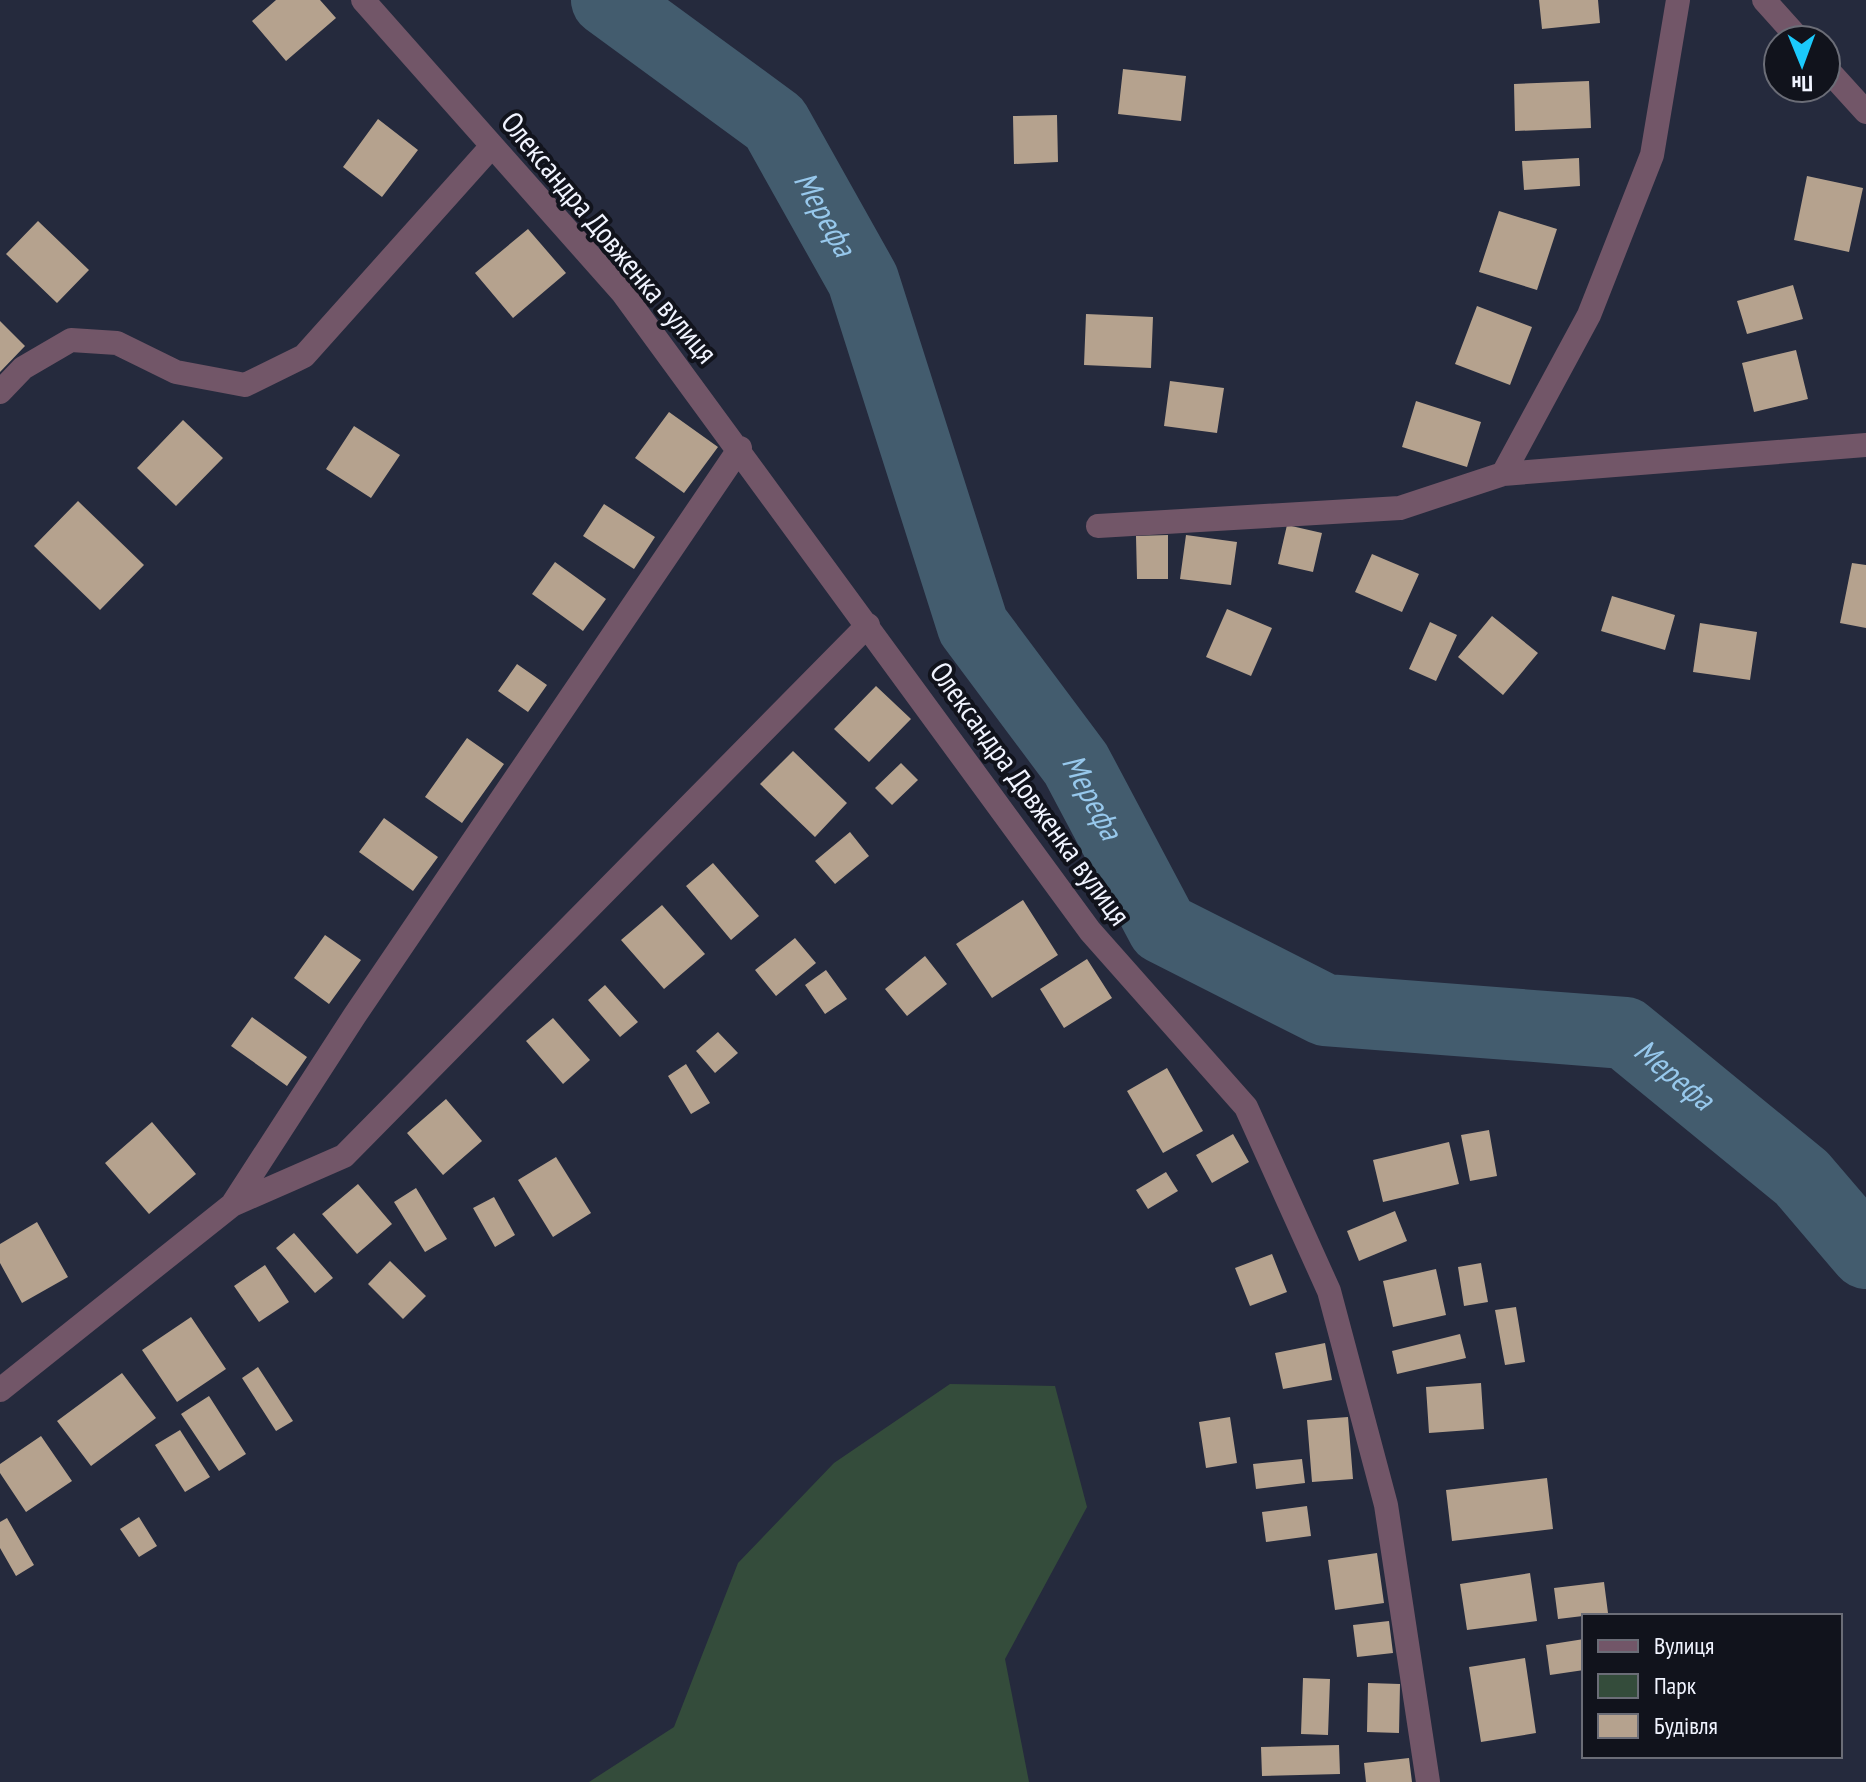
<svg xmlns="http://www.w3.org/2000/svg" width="1866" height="1782" font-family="'PT Sans Narrow',sans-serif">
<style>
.green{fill:#344c3b}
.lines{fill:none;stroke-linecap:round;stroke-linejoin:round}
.river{stroke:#435c6e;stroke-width:72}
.building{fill:#b5a28e}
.street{stroke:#725668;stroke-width:24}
.labels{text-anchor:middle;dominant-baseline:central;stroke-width:8;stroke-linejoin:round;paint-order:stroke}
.street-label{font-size:30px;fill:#f1f4ff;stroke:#11131c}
.water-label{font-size:32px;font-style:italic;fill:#97c8ec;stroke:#11131c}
</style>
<rect width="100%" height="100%" fill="#252a3d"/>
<!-- green -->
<path class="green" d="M950 1384 1055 1386 1087 1507 1005 1659 1029 1782H589L674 1727 738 1563 834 1463Z"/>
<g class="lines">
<!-- river -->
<path class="river" id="s1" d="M607 0 775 123 863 280 973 626 1076 764 1163 928 1325 1010 1625 1033 1802 1178 1866 1253"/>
</g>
<!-- building -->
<path class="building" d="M276 0H320L336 18 286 61 252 21Z
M1539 0H1598L1600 23 1542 29Z
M1123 69 1186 76 1181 121 1118 114Z
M1589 81 1591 128 1515 131 1514 84Z
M1057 115 1058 162 1014 164 1013 116Z
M378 119 418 150 382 197 343 167Z
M1579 158 1580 186 1524 190 1522 161Z
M1807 176 1863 188 1849 252 1794 240Z
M1499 211 1557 229 1537 290 1479 272Z
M38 221 89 270 57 303 6 254Z
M528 229 566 273 513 318 475 273Z
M1793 285 1803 319 1747 334 1737 301Z
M1477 306 1532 327 1510 385 1455 364Z
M1086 314 1153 317 1151 368 1084 365Z
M0 321 25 346 0 372Z
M1796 350 1808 399 1754 412 1742 363Z
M1170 381 1224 388 1217 433 1164 426Z
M1416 401 1481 422 1467 467 1402 447Z
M669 412 718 447 684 493 635 458Z
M183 420 223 458 176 506 137 468Z
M354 426 400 455 371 498 326 469Z
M78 501 144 565 100 610 34 546Z
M604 504 655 537 634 569 583 536Z
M1287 525 1322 533 1313 572 1278 564Z
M1168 535V579H1137L1136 536Z
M1186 535 1237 542 1231 585 1180 579Z
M1372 554 1419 574 1402 612 1355 592Z
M555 562 606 599 583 631 532 594Z
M1852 563 1866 565V628L1840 623Z
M1612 596 1675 615 1665 650 1601 631Z
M1227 609 1272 628 1251 676 1206 657Z
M1492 616 1538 653 1503 695 1458 657Z
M1430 622 1457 635 1436 681 1409 669Z
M1700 623 1757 632 1750 680 1693 672Z
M517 664 547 685 528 712 498 691Z
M876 686 911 719 869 762 834 729Z
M467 738 504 764 462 823 425 797Z
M793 751 847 803 815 837 760 784Z
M901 763 918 780 892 805 875 788Z
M384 818 438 857 413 891 359 852Z
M850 832 869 856 835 884 815 861Z
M713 863 759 916 731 940 686 886Z
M1023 900 1058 955 992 998 956 944Z
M662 905 705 954 664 989 621 940Z
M325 935 361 960 329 1004 294 978Z
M795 938 816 963 776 996 755 970Z
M925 956 947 984 907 1016 885 989Z
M1087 959 1112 998 1064 1028 1040 989Z
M826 970 847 999 825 1014 805 985Z
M605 985 638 1022 620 1037 588 1000Z
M252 1017 307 1057 287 1086 231 1046Z
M553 1018 590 1060 563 1084 526 1041Z
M718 1032 738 1053 715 1073 696 1051Z
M686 1064 710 1103 691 1114 668 1076Z
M1167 1068 1203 1131 1163 1153 1127 1091Z
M446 1099 482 1141 443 1175 407 1133Z
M152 1122 196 1174 149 1214 105 1163Z
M1489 1130 1497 1176 1470 1181 1461 1135Z
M1233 1134 1249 1162 1212 1183 1196 1155Z
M1449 1142 1459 1184 1383 1202 1373 1160Z
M556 1157 591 1213 553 1237 518 1180Z
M1166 1172 1178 1191 1148 1209 1136 1190Z
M358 1184 392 1224 357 1254 322 1214Z
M416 1188 447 1239 425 1252 394 1202Z
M494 1197 515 1235 495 1247 473 1208Z
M1395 1211 1407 1241 1359 1261 1347 1231Z
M37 1222 68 1277 22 1303 0 1263V1244Z
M294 1233 333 1278 315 1293 276 1248Z
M1272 1254 1287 1292 1250 1306 1235 1268Z
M390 1261 426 1296 403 1319 368 1284Z
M1481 1263 1488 1302 1464 1306 1458 1267Z
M265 1265 289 1302 259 1322 234 1286Z
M1436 1269 1446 1315 1393 1327 1383 1281Z
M1516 1307 1525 1362 1505 1365 1495 1310Z
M191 1317 226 1369 177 1402 142 1350Z
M1460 1334 1466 1358 1397 1374 1392 1351Z
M1325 1343 1332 1380 1283 1389 1275 1353Z
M258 1367 293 1421 276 1431 242 1378Z
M122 1373 156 1418 91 1466 57 1421Z
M1481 1383 1484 1429 1429 1433 1426 1387Z
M209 1396 246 1454 219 1471 181 1414Z
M1230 1417 1237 1463 1206 1468 1199 1422Z
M1348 1417 1353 1479 1312 1482 1307 1420Z
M180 1430 210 1477 185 1492 155 1445Z
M41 1436 72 1481 26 1512 0 1473V1464Z
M1302 1459 1305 1483 1256 1489 1253 1464Z
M1547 1478 1553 1529 1452 1541 1446 1490Z
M1307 1506 1311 1536 1266 1542 1262 1512Z
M139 1517 157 1546 139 1557 120 1529Z
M7 1518 34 1565 16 1576 0 1548V1522Z
M1377 1553 1384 1603 1335 1610 1328 1560Z
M1530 1573 1537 1621 1467 1630 1460 1584Z
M1604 1582 1608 1613 1558 1619 1554 1588Z
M1389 1621 1393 1653 1357 1657 1353 1625Z
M1584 1639V1670L1550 1675 1546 1645Z
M1525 1658 1536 1733 1481 1742 1469 1667Z
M1303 1678 1330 1679 1328 1735 1301 1734Z
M1368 1683 1400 1684 1399 1733 1367 1732Z
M1339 1745 1340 1774 1262 1776 1261 1747Z
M1409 1758 1412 1782H1366L1364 1763Z"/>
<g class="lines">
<!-- street -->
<path class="street" d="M363 0 622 292 1090 931 1246 1107 1329 1291 1386 1505 1428 1782
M1764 0 1800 40
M1826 68 1866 112
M0 392 23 368 71 340 117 343 176 372 245 385 304 356 492 146
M1503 474 1866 445
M1098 526 1400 508 1503 474 1589 315 1652 155 1678 0
M232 1205 355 1015 740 448
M0 1390 232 1205 344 1156 868 625"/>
</g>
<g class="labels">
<!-- street labels -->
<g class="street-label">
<text transform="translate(610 237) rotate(50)">Олександра Довженка вулиця</text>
<text transform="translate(1031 793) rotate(54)">Олександра Довженка вулиця</text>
</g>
<!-- water labels -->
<g class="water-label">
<text stroke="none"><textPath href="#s1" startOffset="312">Мерефа</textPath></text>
<text stroke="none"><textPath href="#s1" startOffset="960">Мерефа</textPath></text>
<text stroke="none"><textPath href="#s1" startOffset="1656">Мерефа</textPath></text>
</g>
</g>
<!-- legend -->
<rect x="1582" y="1614" width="260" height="144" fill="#11131c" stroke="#6b6d77" stroke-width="2"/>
<rect x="1598" y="1640" width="40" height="12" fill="#725668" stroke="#6b6d77" stroke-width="2"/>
<text x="1654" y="1654" font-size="24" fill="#f1f4ff">Вулиця</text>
<rect x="1598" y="1674" width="40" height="24" fill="#344c3b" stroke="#6b6d77" stroke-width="2"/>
<text x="1654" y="1694" font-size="24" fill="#f1f4ff">Парк</text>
<rect x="1598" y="1714" width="40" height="24" fill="#b5a28e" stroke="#6b6d77" stroke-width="2"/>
<text x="1654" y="1734" font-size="24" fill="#f1f4ff">Будівля</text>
<!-- north arrow -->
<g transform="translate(1802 64) rotate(179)"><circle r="38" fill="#11131c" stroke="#6b6d77" stroke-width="2"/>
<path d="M0-6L14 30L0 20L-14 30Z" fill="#1bcafc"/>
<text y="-12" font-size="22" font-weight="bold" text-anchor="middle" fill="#f1f4ff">Пн</text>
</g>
</svg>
